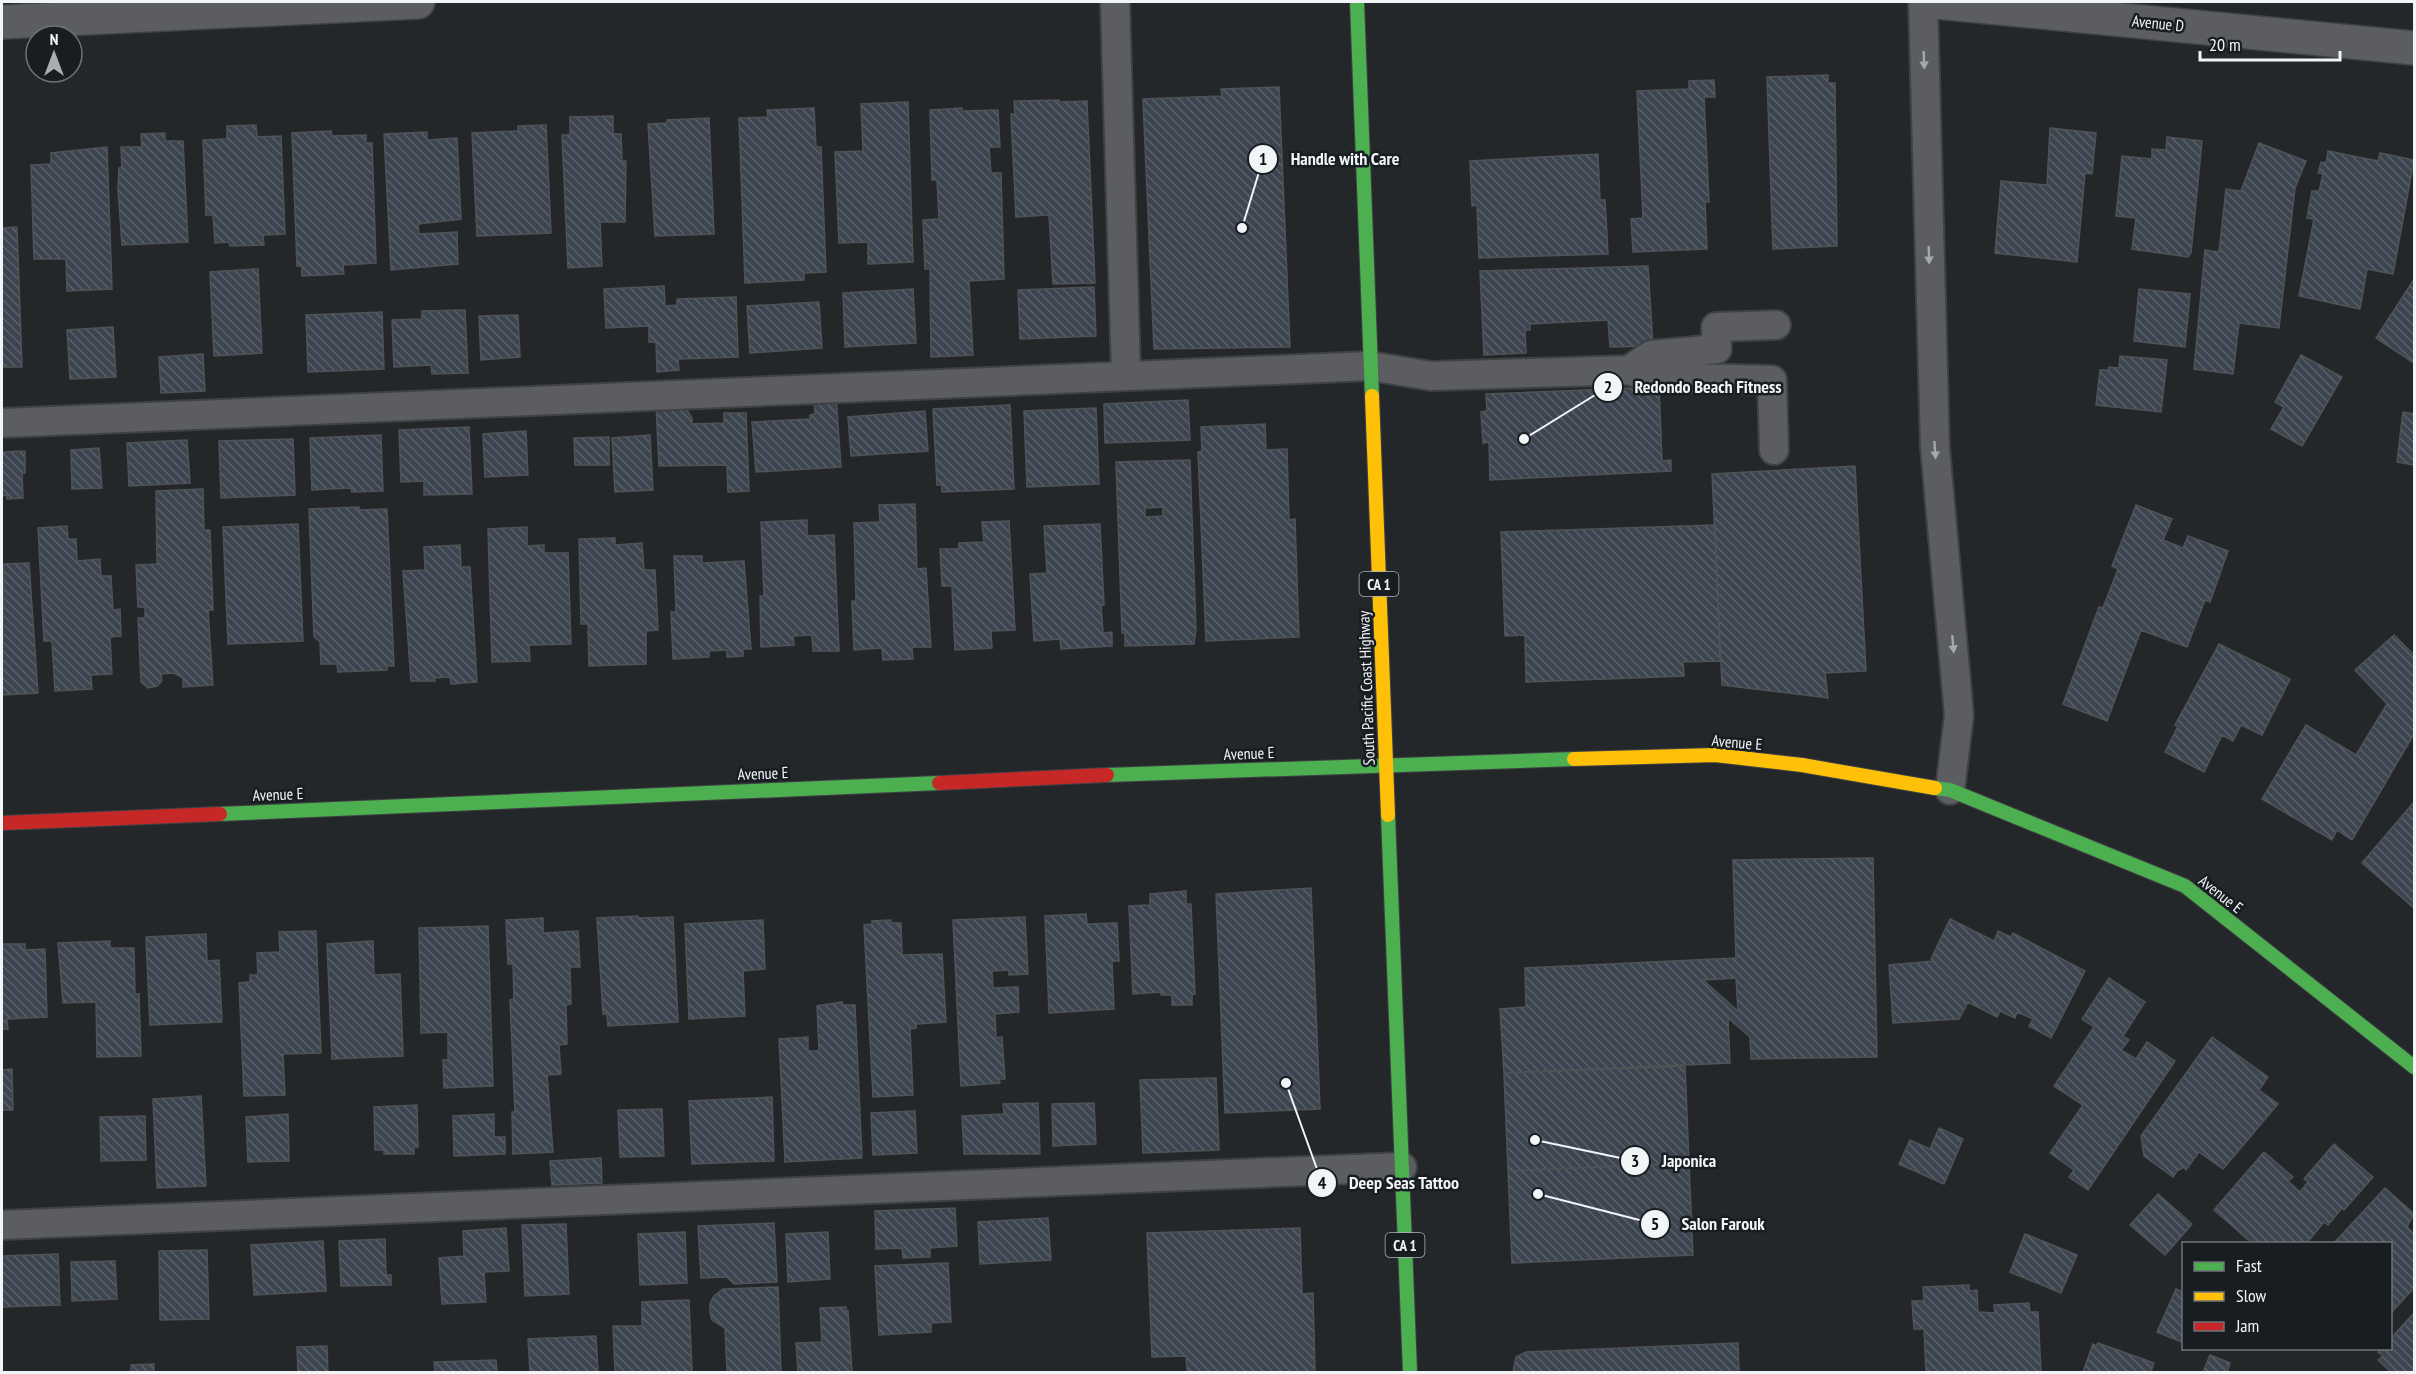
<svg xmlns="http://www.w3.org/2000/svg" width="2416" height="1374" font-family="'PT Sans Narrow',sans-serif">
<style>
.building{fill:url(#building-back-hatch);stroke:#505356;stroke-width:1.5;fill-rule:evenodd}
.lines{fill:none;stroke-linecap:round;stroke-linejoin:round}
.lane-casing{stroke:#3f4144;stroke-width:32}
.street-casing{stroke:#3f4144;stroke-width:36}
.fast-casing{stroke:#3f4144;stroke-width:16}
.slow-casing{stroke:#3f4144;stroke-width:16}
.jam-casing{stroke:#3f4144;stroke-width:16}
.lane{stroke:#5b5d60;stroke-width:28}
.street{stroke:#5b5d60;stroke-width:33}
.fast{stroke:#4caf50;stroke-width:14}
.slow{stroke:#ffc107;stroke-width:14}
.jam{stroke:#c62828;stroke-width:14}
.oneway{fill:#a6a9ac}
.labels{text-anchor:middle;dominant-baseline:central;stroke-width:5;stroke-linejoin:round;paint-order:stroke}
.shield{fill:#181d22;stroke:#b0b4b8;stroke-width:1.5}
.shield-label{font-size:15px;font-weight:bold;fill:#f1f5f8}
.street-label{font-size:16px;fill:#f1f5f8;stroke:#181d22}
.leader{fill:none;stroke:#f1f5f8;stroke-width:2}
.callout-dot{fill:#f1f5f8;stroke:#181d22;stroke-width:2}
.mark-label{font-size:18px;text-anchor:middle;font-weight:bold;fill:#111}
.callout-label{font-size:18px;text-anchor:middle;font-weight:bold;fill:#f1f5f8;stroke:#181d22;stroke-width:5;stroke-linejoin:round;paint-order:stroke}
</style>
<defs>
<pattern id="building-back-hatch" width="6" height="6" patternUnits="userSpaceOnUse" patternTransform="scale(1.5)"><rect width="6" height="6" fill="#3c454f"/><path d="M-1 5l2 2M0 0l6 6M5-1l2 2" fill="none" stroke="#596069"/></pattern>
</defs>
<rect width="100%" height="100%" fill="#24272a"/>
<!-- building -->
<path class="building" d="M1828 75V83H1835L1837 246 1773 249 1767 77Z
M1714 80 1715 97H1704L1709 202H1705L1707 249 1633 252 1631 219 1643 218 1637 91 1689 89V81Z
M1279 87 1290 347 1154 349 1143 99 1222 96 1221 89Z
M1059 100V102L1087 101 1095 283 1053 284 1049 215 1016 217 1011 114H1015L1014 101Z
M908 102 913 262 868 264V242L839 243 835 152 863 151 861 104Z
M814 108 816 147H821L826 272 804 273V280L745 283 739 118 768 117 767 110Z
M962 108V111L998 110 1000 147H989L991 173H1001L1004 279 969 281 973 355 931 357 930 269H925L923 220 939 219 937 180H932L930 110Z
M613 116V134H621L622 161H626L625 222H600L602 266 568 268 562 135H570V117Z
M709 118 714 234 655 236 648 124 667 123V120Z
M256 125 257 137 281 136 285 234 263 235 264 245 230 246 229 242 215 243 213 215H206L203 140 227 139V126Z
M546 125 551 233 477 236 472 133 518 131V126Z
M2050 128 2096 133 2092 174 2085 173 2077 262 1995 253 2001 181 2047 185Z
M331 131 332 136 366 135V143H372L376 263 343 265 344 274 302 276V266H297L292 133Z
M427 132V140L457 138 461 219 418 224 419 234 457 232 458 264 391 270 384 134Z
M165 133V141H183L188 242 122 245 118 189 119 168 122 167 121 147H142L141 134Z
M2167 137 2202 141 2191 253 2188 257 2132 249 2136 218 2116 216 2122 156 2152 159V149L2166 150Z
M2259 143 2306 161 2295 188 2279 328 2239 323 2233 374 2194 369 2205 250 2219 252 2226 189 2241 191Z
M107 147 112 289 67 291 66 259H34L31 165 51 164V153Z
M2328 151 2378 161 2380 153 2414 160 2393 274 2367 269 2360 309 2299 296 2314 219 2307 218 2312 191H2319L2323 174 2318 173 2321 162 2326 163Z
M1598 154 1600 200H1605L1608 254 1479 258 1477 205 1472 206 1470 161Z
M17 227 22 367H2V228Z
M1648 266 1653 346 1610 347 1608 320 1530 324V330H1525L1526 353 1484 355 1480 271Z
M258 269 262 353 214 356 210 272Z
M2414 279V363L2376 338Z
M664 286 665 306 677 305V299L736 297 738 357 678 359 679 370 657 372 656 342H649V326L606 328 604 289Z
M1094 287 1096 336 1020 339 1018 290Z
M913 289 916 343 845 347 843 293Z
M2139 289 2190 294 2185 347 2134 341Z
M819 302 822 348 750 353 747 306Z
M465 310 468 373 432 374 431 365 394 367 392 320 422 319V311Z
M382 312 384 369 308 372 306 315Z
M518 315 520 357 481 360 479 316Z
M113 327 116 377 70 379 67 330Z
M203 354 205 391 161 393 159 357Z
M2301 355 2342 377 2302 446 2271 429 2284 407 2275 402Z
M2120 356 2167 360 2161 412 2096 405 2100 370H2109V367L2119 368Z
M1659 387 1662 461 1671 460V471L1490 480 1489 442 1483 443 1481 412 1487 411 1486 394Z
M836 397 841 467 756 472 752 422 810 419V415L815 414 814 398Z
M1188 400 1190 440 1105 443 1104 404Z
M683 404 692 418V424L724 423V413H746L749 491 728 492 727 465 659 466 656 405Z
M1010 405 1014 489 942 492V485H937L933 409Z
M1096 408 1099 484 1027 487 1024 411Z
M925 411 928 451 851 456 848 417Z
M2403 412 2414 414V465L2397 462Z
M1265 424 1266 450 1287 449 1289 520 1295 519 1299 637 1206 641 1198 452 1202 451 1201 427Z
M469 427 472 494 424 495V481L401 482 399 430Z
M526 431 528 475 485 477 483 434Z
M381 435 383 491 352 492 351 488 312 490 310 438Z
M650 435 653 490 615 492 612 438Z
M609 437V465H575L574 438Z
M293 439 295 495 221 498 219 441Z
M187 440 190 483 129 486 127 443Z
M99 448 102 488 72 489 71 450Z
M25 451V473H22L23 498 7 499V495L2 496V452Z
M1190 460 1196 630 1194 644 1125 646V633H1122L1116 462ZM1163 507V516L1145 517V508Z
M1855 466 1866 671 1825 673 1828 698 1722 685 1712 474Z
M203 489 204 530H210L213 610H208L213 685 183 687V678L174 673 161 674 162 681 157 686 148 688 141 682 138 618H145V607H138L136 565 157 564 156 491Z
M915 504 917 569 926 568 931 647H912L913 659 883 660 882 648 854 650 852 601H856L854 523 880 522 879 505Z
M2136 505 2172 519 2163 540 2183 548 2188 536 2228 551 2210 602 2205 600 2187 647 2141 630 2107 721 2063 704 2099 607 2103 608 2118 569 2112 566Z
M359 507V510L387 509 394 666H387V670L338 672 337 664H321L320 642 314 637 309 509Z
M807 520V536L834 535 839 651H813L812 635 793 636 794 645 761 647 760 596H764L761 522Z
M1009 521 1015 630 991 631 992 648 955 650 952 586H942L940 549H959V543L984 542 982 522Z
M298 524 303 641 228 644 223 527Z
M1100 524 1104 605H1101L1103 633 1112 632V646L1061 649 1060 639 1034 641 1030 574 1047 573 1044 526Z
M1715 525 1720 661 1683 662 1684 676 1526 682 1525 635 1505 636 1501 532Z
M67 526 68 539H76L77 561 100 559 101 576H111L113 610 120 609 121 636 110 637 112 674 91 675 92 689 55 691 52 641H44L38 528Z
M527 527V546L544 545V553H568L571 644 529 645 530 661 492 662 488 529Z
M615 538V545L642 543 644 570H655L658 630 646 631V664L589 666 588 624H581L579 539Z
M460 545 461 567H470L477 682 451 684 450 677 434 678 435 681H411L403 571 425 570 424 547Z
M674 556H702V563L744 561 751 649H743V656L727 657V650L709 651V657L673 659 671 612H676Z
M29 563 38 693 2 695 4 564Z
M2394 635 2414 655V734L2352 840 2337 830 2332 840 2262 799 2306 725 2356 755 2387 704 2355 670Z
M2219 644 2290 679 2262 735 2241 725 2233 741 2222 735 2204 772 2165 752 2178 726 2175 725Z
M2414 802V908L2362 863Z
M1873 858 1877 1057 1751 1059 1750 1037 1728 1018 1730 1063 1504 1073 1500 1009 1526 1007 1525 968 1736 958 1733 860ZM1736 978 1738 1011 1703 980Z
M1311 888 1320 1109 1225 1113 1216 894Z
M1186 891V904H1191L1195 994 1192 995V1005H1172V995H1161V992L1133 994 1129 906 1150 905V894Z
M1086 914 1087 924 1117 923 1119 961H1112L1114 1009 1049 1013 1045 916Z
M638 916V918L673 917 678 1022 608 1026 607 1014H603L597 918Z
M1025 917 1028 974 1009 975V970L992 971 993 988 1018 987 1019 1012 995 1014 996 1038 1002 1037 1005 1079H999L1000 1083 961 1086 953 920Z
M543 918V933L578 931 580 967H570L571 1004 566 1005 567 1044 559 1045 561 1074 547 1075 553 1152 513 1154 512 1112H515L510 1000 514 999 513 964H508L506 920Z
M1950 919 1994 941 1998 931 2011 937 2013 933 2085 971 2051 1038 2029 1026 2033 1019 2017 1012 2015 1018 2000 1011 1997 1017 1968 1002 1959 1019 1893 1023 1889 965 1934 961 1931 959Z
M763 920 765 969 743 971 745 1016 689 1019 685 924Z
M891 920V923H901L902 955 942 954 946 1022 916 1024V1028L910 1029 913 1095 873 1097 864 925 872 924V921Z
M488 926 493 1086 444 1088 443 1060H448V1032L421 1033 419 928Z
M316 931 321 1053 283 1054 285 1095 244 1096 239 983 250 982V975H258L257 953 280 952 279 932Z
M206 934 207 961 219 960 222 1022 150 1025 146 937Z
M110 941V948H134L135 994H139L141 1056 97 1057 96 1002 63 1003 58 943Z
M373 941 374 975 400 974 403 1056 332 1059 327 944Z
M2 944H25V950L45 949 47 1017 7 1019 8 1029H2Z
M2109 978 2145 1002 2123 1036 2129 1040 2121 1050 2136 1059 2147 1042 2175 1061 2088 1190 2069 1177 2074 1170 2050 1153 2083 1105 2054 1086 2094 1027 2082 1019Z
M842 1002V1005H855L862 1158 785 1162 779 1039 808 1037V1051H819L817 1006Z
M2212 1037 2268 1077 2259 1090 2278 1104 2223 1169 2199 1152 2186 1170 2184 1167 2177 1171 2173 1177 2144 1156 2141 1136Z
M1685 1066 1689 1163 1508 1171 1504 1073Z
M12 1069 13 1110H2V1070Z
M1216 1078 1219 1150 1143 1153 1140 1080Z
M201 1096 206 1186 157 1188 153 1099Z
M772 1097 774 1161 692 1164 689 1101Z
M1038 1103 1040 1154H964L962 1116 1004 1114 1003 1104Z
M1094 1103 1096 1144 1053 1146 1052 1104Z
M417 1105 418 1147H414V1154H384V1150H375L374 1107Z
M662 1109 664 1156 620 1157 618 1110Z
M915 1111 917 1153 873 1155 871 1113Z
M288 1114 289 1161 248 1162 246 1117Z
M494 1114V1137H505V1154L454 1156 453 1116Z
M145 1116 146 1160 101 1161 100 1117Z
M1939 1128 1963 1139 1944 1184 1899 1164 1910 1140 1930 1149Z
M2334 1144 2373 1177 2344 1210 2342 1208 2328 1225 2324 1222 2306 1244H2253L2214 1210 2264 1152 2293 1177 2288 1181 2300 1192 2308 1182 2304 1179Z
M601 1158 602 1183 552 1185 550 1161Z
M1689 1163 1693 1255 1512 1263 1508 1171Z
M2385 1188 2414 1214 2407 1227 2414 1234V1288L2390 1314V1244H2333Z
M2158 1194 2192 1224 2165 1255 2130 1225Z
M955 1208 957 1246 930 1248V1257L903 1258 902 1248 876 1249 875 1211Z
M1048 1218 1051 1260 980 1264 978 1222Z
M774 1223 777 1282 734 1284 727 1277 701 1278 698 1226Z
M566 1224 569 1294 525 1296 522 1225Z
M506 1228 509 1271 484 1272 486 1302 442 1304 439 1258 464 1256 463 1231Z
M1300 1228 1302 1294 1313 1293 1315 1372H1187L1186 1356 1152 1357 1147 1233Z
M685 1232 687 1283 640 1285 638 1234Z
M828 1232 830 1279 788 1282 786 1234Z
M2025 1234 2077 1255 2061 1293 2010 1272Z
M385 1239 386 1275H391V1285L341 1286 339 1241Z
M323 1241 326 1291 254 1295 251 1245Z
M207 1250 209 1319 160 1320 159 1251Z
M58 1254 60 1305 2 1307V1256Z
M115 1261 117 1299 72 1301 71 1262Z
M948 1263 951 1322 931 1323V1332L879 1335 875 1266Z
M1969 1285V1291L1977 1290 1978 1312 1995 1313 1994 1305 2029 1303 2030 1312H2038L2041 1372H1926L1924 1329H1914L1912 1301H1924L1923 1287Z
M778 1287 781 1372H727L725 1328 712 1320 710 1312V1304L714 1296 723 1289Z
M2176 1289 2184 1293V1343L2157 1332Z
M689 1300 692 1372H615L613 1326H642V1302Z
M846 1307V1311H848L852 1372H798L796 1343 822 1342 820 1308Z
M2414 1313V1372H2391L2378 1360 2383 1356 2378 1352 2381 1348H2390V1339Z
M596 1336 598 1372H530L528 1339Z
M1738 1343 1739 1372H1513L1516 1357 1526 1352Z
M2098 1343 2154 1363 2151 1372H2083L2093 1344 2096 1346Z
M327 1346 328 1372H298L297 1347Z
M2210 1355 2230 1363 2227 1372H2203Z
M496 1360 497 1372H435L434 1362Z
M154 1364V1372H131V1365Z"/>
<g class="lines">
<!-- lane casing -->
<g class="lane-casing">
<path id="lane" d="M1115 2 1126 374
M1923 2 1935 448 1959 715 1950 790
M1629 370 1651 355 1717 349 1716 327 1776 325
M2 423 1370 366 1431 376 1629 370 1649 377 1772 380 1774 450
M2 1225 1402 1167"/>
</g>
<!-- street casing -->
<g class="street-casing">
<path id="street" d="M1936 2 2414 48
M2 22 418 2"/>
</g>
<!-- fast casing -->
<g class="fast-casing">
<path id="fast" d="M1357 2 1372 396
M1107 775 1574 759
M1935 788 1950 790 2185 886 2414 1067
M220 814 939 783
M1388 815 1410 1372"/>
</g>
<!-- slow casing -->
<g class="slow-casing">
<path id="slow" d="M1372 396 1388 815
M1574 759 1715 755 1802 765 1935 788"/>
</g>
<!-- jam casing -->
<g class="jam-casing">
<path id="jam" d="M939 783 1107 775
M2 823 220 814"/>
</g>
<!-- lane -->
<use href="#lane" class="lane"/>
<!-- street -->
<use href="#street" class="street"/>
<!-- fast -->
<use href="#fast" class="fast"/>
<!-- slow -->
<use href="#slow" class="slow"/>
<!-- jam -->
<use href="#jam" class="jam"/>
</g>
<!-- one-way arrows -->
<defs><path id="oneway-solid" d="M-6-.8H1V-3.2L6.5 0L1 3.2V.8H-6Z" transform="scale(1.5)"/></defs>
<g class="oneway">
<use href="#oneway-solid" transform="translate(1924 60) rotate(88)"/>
<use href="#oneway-solid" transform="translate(1929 255) rotate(88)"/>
<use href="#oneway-solid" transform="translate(1935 450) rotate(86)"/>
<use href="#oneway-solid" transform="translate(1953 644) rotate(85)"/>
</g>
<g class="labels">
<!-- shield labels -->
<g class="shield">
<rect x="1359.5" y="572" width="39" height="24" rx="4.5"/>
<rect x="1385.5" y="1233" width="39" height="24" rx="4.5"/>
</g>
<g class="shield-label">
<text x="1379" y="584">CA 1</text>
<text x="1405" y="1245">CA 1</text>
</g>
<!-- street labels -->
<g class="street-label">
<text transform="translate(2158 23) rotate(6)">Avenue D</text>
<text transform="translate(1366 688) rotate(-92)">South Pacific Coast Highway</text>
<text transform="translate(1737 742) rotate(5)">Avenue E</text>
<text transform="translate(1249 753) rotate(-2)">Avenue E</text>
<text transform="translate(763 773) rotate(-2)">Avenue E</text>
<text transform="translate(278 794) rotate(-2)">Avenue E</text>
<text transform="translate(2221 894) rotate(38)">Avenue E</text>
</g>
</g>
<!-- callouts -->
<path class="leader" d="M1242 228L1263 159M1524 439L1608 387M1535 1140L1635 1161M1286 1083L1322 1183M1538 1194L1655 1224"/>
<g class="callout-dot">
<circle cx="1242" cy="228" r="6"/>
<circle cx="1524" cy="439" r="6"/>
<circle cx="1535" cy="1140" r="6"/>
<circle cx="1286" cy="1083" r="6"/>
<circle cx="1538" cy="1194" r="6"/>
<circle cx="1263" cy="159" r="15"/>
<circle cx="1608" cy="387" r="15"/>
<circle cx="1635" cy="1161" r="15"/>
<circle cx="1322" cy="1183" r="15"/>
<circle cx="1655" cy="1224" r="15"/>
</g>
<g class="mark-label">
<text x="1263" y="165">1</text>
<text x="1608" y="393">2</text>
<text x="1635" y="1167">3</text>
<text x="1322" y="1189">4</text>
<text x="1655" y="1230">5</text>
</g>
<g class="callout-label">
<text x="1345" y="165">Handle with Care</text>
<text x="1708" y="393">Redondo Beach Fitness</text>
<text x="1689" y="1167">Japonica</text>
<text x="1404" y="1189">Deep Seas Tattoo</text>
<text x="1723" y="1230">Salon Farouk</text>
</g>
<!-- border -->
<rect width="2416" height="1374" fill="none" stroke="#f1f5f8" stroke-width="6"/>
<!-- legend -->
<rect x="2182" y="1242" width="210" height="108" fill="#181d22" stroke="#6f7378" stroke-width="1.5"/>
<rect x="2194" y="1262" width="30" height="9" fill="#4caf50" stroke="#6f7378" stroke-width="1.5"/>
<text x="2236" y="1272" font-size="18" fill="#f1f5f8">Fast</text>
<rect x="2194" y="1292" width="30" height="9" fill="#ffc107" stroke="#6f7378" stroke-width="1.5"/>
<text x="2236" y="1302" font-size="18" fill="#f1f5f8">Slow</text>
<rect x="2194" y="1322" width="30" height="9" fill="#c62828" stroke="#6f7378" stroke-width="1.5"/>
<text x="2236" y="1332" font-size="18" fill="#f1f5f8">Jam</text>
<!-- north arrow -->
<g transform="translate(54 54)"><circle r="28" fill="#181d22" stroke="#6f7378" stroke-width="1.5"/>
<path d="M0-4.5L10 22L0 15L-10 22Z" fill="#a9adb0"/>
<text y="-9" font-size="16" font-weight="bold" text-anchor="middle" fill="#f1f5f8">N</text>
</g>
<!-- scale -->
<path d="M2200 51v9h140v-9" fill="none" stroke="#f1f5f8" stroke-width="3"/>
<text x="2209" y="51" font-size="18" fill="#f1f5f8" stroke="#181d22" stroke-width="4.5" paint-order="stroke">20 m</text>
</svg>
